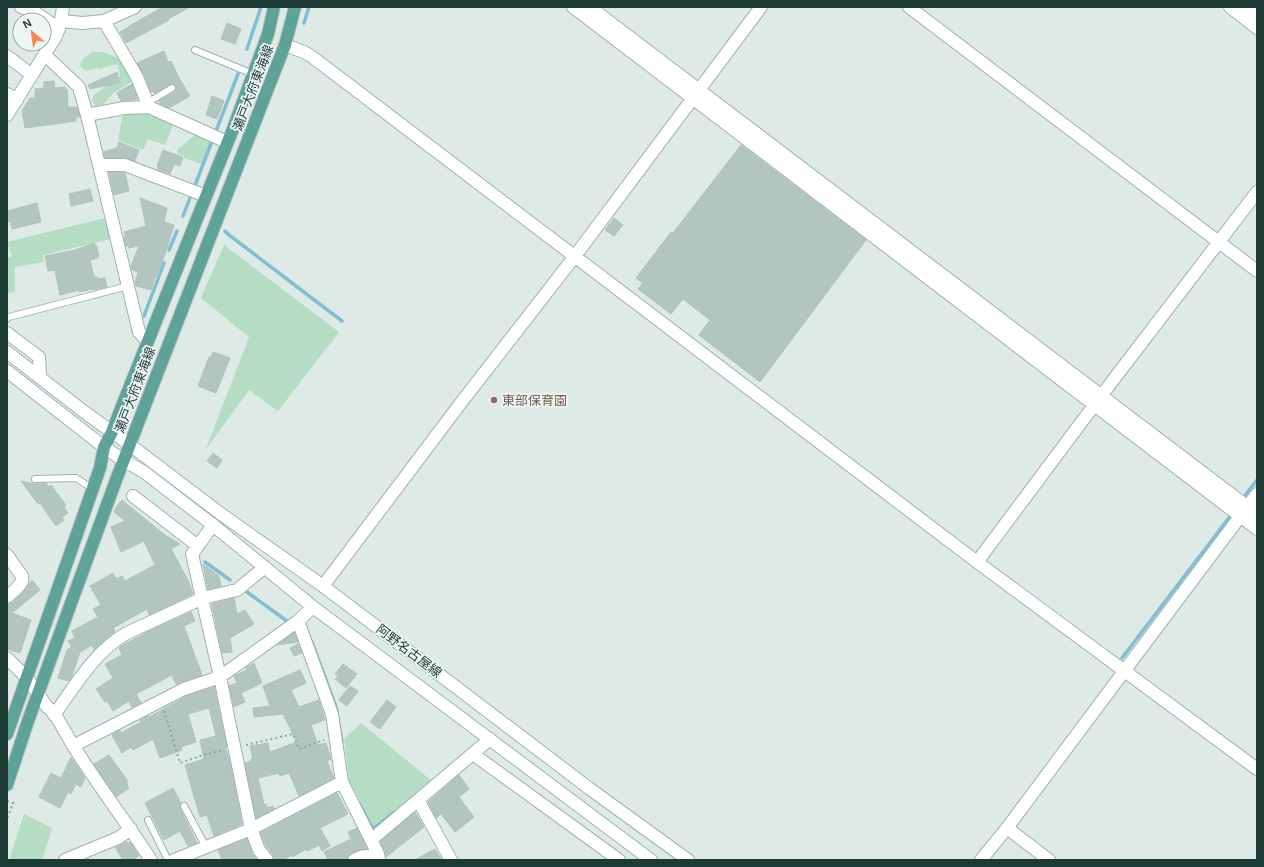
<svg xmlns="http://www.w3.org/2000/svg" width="1264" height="867" font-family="Arial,'Noto Sans JP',sans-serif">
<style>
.green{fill:#b4ddc3}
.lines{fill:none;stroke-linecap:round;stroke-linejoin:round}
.stream{stroke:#81bed2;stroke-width:3.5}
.building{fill:#b2c5bf;stroke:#afc4bd}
.lane-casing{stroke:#a0b2ad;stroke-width:8}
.street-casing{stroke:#a0b2ad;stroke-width:14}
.secondary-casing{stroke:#9cb6af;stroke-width:14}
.primary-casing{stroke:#bcc4c2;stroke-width:14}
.path{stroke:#7cafa4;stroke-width:2;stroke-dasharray:2 3;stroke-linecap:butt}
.lane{stroke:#fff;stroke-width:6}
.street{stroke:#fff;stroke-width:12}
.secondary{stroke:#fff;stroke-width:12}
.primary{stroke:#5fa297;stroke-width:12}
.education-dot{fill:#8d6e63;stroke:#edf7f3;stroke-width:1.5}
.labels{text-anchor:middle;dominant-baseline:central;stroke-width:3.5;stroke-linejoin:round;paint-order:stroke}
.street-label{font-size:13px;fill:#1e3a35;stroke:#edf7f3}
.education-label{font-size:13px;fill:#785e54;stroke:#edf7f3;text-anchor:start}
</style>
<rect width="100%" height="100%" fill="#ddeae5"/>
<!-- green -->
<path class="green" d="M92 52H103L124 60 134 80 112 94 103 105 95 106 92 100C95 89 114 85 120 76L118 66 116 64 99 69 96 68 86 71 80 66 83 59Z
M123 113H150L174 123 165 145 148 139 143 150 118 140Z
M196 134 211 140 201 164 184 158V156L177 153 178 149Z
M105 218 110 239 43 255 44 262 15 267V292L7 293V258L12 256 7 242Z
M224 245 339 332 278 411 249 390 206 449 249 337 201 298Z
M361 723 432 781 374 827 349 780 344 739Z
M24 814 52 828 42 860H9Z"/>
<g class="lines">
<!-- stream -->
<path class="stream" d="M304 23 309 7
M247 49 261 7
M216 131 238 74
M194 188 212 141
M183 216 191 195
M225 231 229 235 342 321
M169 250 177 231
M144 316 164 263
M1243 498 1257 480
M205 562 230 580
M247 592 287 621
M312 642 336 707 342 742
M1122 658 1231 515
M359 803 373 829 395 812"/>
</g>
<!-- building -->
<path class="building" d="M163 7H190L168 19 169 20 126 43 120 32 129 27V26Z
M227 23 241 29 235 44 221 39Z
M164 51 168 62 171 61 179 78 190 96 169 108 160 104 159 101 175 92 176 88V85L172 84 154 93 153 91 151 92 144 74 137 63Z
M117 72 119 83 90 89 88 85Z
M54 81 55 88 65 87V89H67L68 107H77L80 117H76V121L25 128 22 111 30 98H35V89L44 88V82Z
M132 84 138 99 121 101 117 93Z
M212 96 224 101 217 119 206 115Z
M119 142 139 150 135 161 125 158H105L103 152 117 148Z
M741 145 866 240 760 382 699 335 710 320 683 299 671 314 638 289 643 283 636 278 671 232 673 233Z
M163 150 183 157 180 166 174 164 170 174 157 169 158 167 157 166Z
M109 172 125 173 129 191 114 195Z
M90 189 93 201 71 206 69 194Z
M140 198 167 208 164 222 174 225 165 254 156 277H155L151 290 136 286 135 282 138 272 132 270 131 266 139 246 129 248 128 246H126L124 237 126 236 124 232 146 226Z
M37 203 41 222 12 229 10 221 7 222V211Z
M614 218 623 225 614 236 605 230Z
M94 243 95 245H96L99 256H98V258L90 260 94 277H97L98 279 105 278 107 287 93 290V289L79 292V290L60 295 55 270 48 271 45 256 75 250Z
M213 352 230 358 216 393 198 386 209 357H211Z
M213 453 222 460 217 468 207 461Z
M21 481 35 484 46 483 49 487 51 485 66 505 64 507 68 513 62 517 64 520 56 526 40 503 38 504Z
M122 500 165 535 180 544 171 549 189 582 193 594 149 615 147 609 113 628 115 631 94 650 92 645 80 652 72 676 68 681 58 678 67 650 72 647 68 641 75 638 72 631 98 617 93 609 101 605 90 586 113 573 116 579 122 576 125 581 155 565 144 541 121 552 111 527 125 521 114 512 116 507Z
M203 564 219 576 221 586 208 589Z
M32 580 40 590 12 613 31 620 20 653 7 649V604L12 603 23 593Z
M234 598 237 614 245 610 254 624 230 638 232 652 222 653 212 604Z
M191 612 195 621 184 626 202 675 176 684 172 675 136 694 141 703 132 707 129 701 113 711 107 701 105 702 96 689 113 678 105 664 122 655 119 648 121 646 149 631Z
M294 633 298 642 277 645Z
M298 644 302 653 294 656 290 648Z
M254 663 262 683 241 693 245 702 234 707 229 686 237 683 234 676 247 670 246 668Z
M343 664 357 674 346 688 335 679 338 676 335 674Z
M300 670 306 683 291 690 299 707 319 700 325 720 311 725 318 745 326 743 331 759 327 761 334 778 299 796 289 773 280 776 279 773 258 778 264 805 266 804 267 808 273 806 274 809 256 818 245 763 251 761V759H253L250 746 268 743 270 752 297 742 283 714 254 717 253 708 270 706 263 686Z
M350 686 358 691 347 706 339 700Z
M214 687 227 747H225L230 762 242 824 214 836 207 815 200 817 185 765 204 759 200 740 216 736 209 708 188 714 196 742 181 747 182 750 160 758 153 739 133 750 131 747 122 753 112 735 120 730 121 733 141 722 140 720 148 716 149 717 187 696Z
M387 700 396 707 380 729 370 722Z
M109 755 128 781 126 782 128 784 127 785 129 788 116 797 94 764Z
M71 757 85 778 81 787 76 784 71 794 68 792 60 808 39 797 51 773 61 778Z
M459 775 469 789 459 797 474 817 455 832 441 814 436 818 428 802Z
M173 788 181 803 180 808 197 843 188 846 180 831 164 840 145 803Z
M337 793 348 814 320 828 330 846 322 851 319 845 307 851 306 849 293 857 292 855 283 860H274L273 855 266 846 260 833Z
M415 812 424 827 386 857 385 851 380 842Z
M357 828 367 848 359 850 351 853 348 856 347 860H328L324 852 351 839 348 832Z
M247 839 252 853 257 860H222L218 850Z
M126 842 131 843 139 856 132 860H123L115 847Z
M435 849 442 860H415Z"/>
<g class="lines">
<!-- lane casing -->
<g class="lane-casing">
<path id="lane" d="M195 50 253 74
M147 103 172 88
M7 319 9 317 128 286
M35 479 76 478 93 489
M184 806 206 847
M148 820 168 860"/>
</g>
<!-- street casing -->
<g class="street-casing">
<path id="street" d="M21 7 33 11 59 29
M573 7 1257 529
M590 7 1257 514
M909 7 1257 271
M1230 7 1257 28
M1247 7 1257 15
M61 21 82 23 104 21 135 7
M104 21 137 77 149 107
M285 45 304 52 311 56 977 562 1257 769
M45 55 79 87 87 115 139 332 147 341
M7 56 32 75
M7 94 17 100
M87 115 124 108 149 107 227 142
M99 165H125L206 196
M7 333 39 357 40 377
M7 352 87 414 129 444
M7 371 104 447 123 460
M133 496 198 546
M213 525 192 554 220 677 251 829 259 850 267 860
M7 555 22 576C24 585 13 591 7 597
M977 562 1101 396 1257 192
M323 586 460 404 575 256 761 7
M298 621 332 714 342 782 378 854 379 860
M7 658 27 678 47 707C55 711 66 734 71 742 96 783 125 820 151 860
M1125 670 1257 494
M54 715C75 686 95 651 127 633L203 598 237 590 265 567
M73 746 184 689 220 677 298 621 313 607
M473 754 619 860
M418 800 451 860
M1007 828 1049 860
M371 840 490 739
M65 860 118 838 131 829
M174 860 251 829 342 782
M354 860 360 857 378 854"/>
</g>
<!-- secondary casing -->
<g class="secondary-casing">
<path id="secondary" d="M7 115 56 36 61 21 63 7
M129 444 221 514 323 586 590 789 688 860
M123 460 144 472 213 525 313 607 651 860
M981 860 1007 828 1125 670"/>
</g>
<!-- primary casing -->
<g class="primary-casing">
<path id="primary" d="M7 734 100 468 104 447 112 432 122 406 233 129 268 34 274 7
M7 785 28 721 116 480 265 96 285 45 295 7"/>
</g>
<!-- path -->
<path class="path" d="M164 711 180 763 203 755 224 750
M246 745 293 734 299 749 324 740
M7 801 13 803 7 819"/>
<!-- lane -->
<use href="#lane" class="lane"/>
<!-- street -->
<use href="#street" class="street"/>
<!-- secondary -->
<use href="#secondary" class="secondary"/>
<!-- primary -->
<use href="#primary" class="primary"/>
</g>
<!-- markers -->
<circle class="education-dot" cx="494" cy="400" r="4"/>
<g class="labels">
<!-- street labels -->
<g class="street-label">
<text transform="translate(253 88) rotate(-69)">瀬戸大府東海線</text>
<text transform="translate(135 390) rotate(-69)">瀬戸大府東海線</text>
<text transform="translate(409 651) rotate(37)">阿野名古屋線</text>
</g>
<!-- education labels -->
<g class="education-label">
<text x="502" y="400">東部保育園</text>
</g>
</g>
<!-- border -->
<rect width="1264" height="867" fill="none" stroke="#1e3a35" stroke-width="16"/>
<!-- north arrow -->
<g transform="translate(32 32) rotate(331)"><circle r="19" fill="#edf7f3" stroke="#9aaba7"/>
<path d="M0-3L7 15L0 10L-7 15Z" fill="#f8884d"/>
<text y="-6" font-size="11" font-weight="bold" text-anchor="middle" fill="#1e3a35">N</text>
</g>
</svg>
